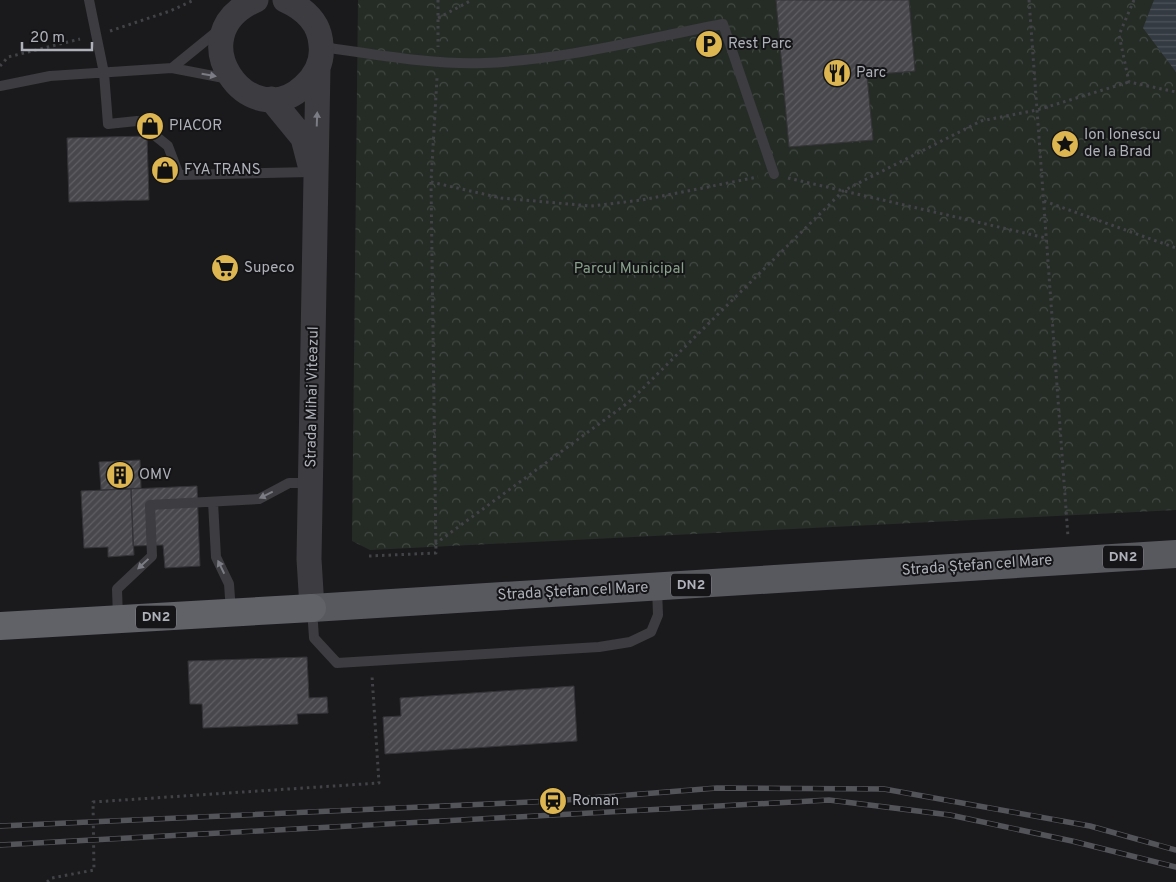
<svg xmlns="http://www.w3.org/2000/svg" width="1176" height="882" font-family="Overpass,sans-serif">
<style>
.park{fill:url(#park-crowns)}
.water{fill:url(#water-rules)}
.building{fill:url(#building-hatch);stroke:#353438}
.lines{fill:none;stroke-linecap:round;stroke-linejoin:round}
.path{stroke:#424347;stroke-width:3;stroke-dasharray:2.5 4;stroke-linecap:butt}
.service{stroke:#3c3c41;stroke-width:10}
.tertiary{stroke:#3c3c41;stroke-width:25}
.primary{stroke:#58595f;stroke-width:28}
.trunk{stroke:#606268;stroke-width:28}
.rail-casing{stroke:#535459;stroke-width:5.5}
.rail{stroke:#151517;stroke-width:4;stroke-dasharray:11;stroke-linecap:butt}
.oneway{fill:#7b7c84}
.labels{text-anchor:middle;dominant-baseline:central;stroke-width:4;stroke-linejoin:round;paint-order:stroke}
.shield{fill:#151517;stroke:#808289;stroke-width:1}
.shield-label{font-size:14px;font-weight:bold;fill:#aeb1ba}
.poi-label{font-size:15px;fill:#aeb1ba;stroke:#151517;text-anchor:start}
.park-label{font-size:15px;fill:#88a28b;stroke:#151517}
.street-label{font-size:15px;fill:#aeb1ba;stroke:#151517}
</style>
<defs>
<pattern id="park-crowns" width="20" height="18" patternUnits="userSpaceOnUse" patternTransform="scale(1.25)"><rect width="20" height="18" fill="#252c26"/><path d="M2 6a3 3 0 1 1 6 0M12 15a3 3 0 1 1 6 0" fill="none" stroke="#424843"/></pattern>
<pattern id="water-rules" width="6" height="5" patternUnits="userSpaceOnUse" patternTransform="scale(1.25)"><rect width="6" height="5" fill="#333a41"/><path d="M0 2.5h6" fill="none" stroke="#4e545a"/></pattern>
<pattern id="building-hatch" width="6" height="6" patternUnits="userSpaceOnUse" patternTransform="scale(1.25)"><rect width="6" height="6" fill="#47474c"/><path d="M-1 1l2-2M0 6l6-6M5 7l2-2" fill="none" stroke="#5f5f64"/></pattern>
</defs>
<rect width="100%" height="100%" fill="#1a1a1c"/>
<!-- park -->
<path class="park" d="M358 0H1176V510L370 550 352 541Z"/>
<!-- water -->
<path class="water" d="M1154 0H1176V72L1143 28Z"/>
<!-- building -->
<path class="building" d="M776 0H909L915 71 867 75 873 140 789 147Z
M147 136 149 200 69 202 67 138Z
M140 460 141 488 101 490 99 462Z
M197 486 200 566 165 568 163 545 133 546 131 489Z
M131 489 134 555 108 557V547L84 548 81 491Z
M307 657 309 698 327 697 328 713 297 714 298 724 203 728 202 704H190L188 661Z
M574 686 577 741 385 754 383 717 401 716 400 698Z"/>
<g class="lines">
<!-- path -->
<path class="path" d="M438 0V47
M1029 0 1068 537
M1134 0 1119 35 1129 82 1176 92
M438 18 472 0
M110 31 170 11 194 0
M0 66 8 57 80 39
M788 178 1046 238
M431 182 501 198 591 206 642 200 758 177
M1044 201 1176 248
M435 544 629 402 843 191 981 121 1037 110 1129 82
M369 556 436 553 431 182 437 78
M47 882 52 878 94 870 93 802 379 783 372 676"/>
<!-- service -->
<path class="service" d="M89 0 104 73 108 124 137 121 168 146 179 175 311 172
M322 47C374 54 430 65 484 63 564 60 644 39 723 24L774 174
M172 68 220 29
M0 86 50 76 172 68 229 79
M213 502 216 557 229 584 231 612
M312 609 314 638 337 663 599 647 630 642 651 632 658 615 657 588
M118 618 117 589 152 556 150 505 259 499 289 483H311"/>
<!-- tertiary -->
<path class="tertiary" d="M256 0C176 35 250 137 304 86 316 75 323 61 321 45 320 23 305 9 285 0
M271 99 303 138 310 165
M312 608 309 559 318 67"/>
<!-- primary -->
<path class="primary" d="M312 608 1176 554"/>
<!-- trunk -->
<path class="trunk" d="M0 626 312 608"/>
<!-- rail casing -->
<g class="rail-casing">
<path id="rail" d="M0 826 553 801 717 788 884 789 1090 826 1176 850
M0 845 829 800 950 815 1072 841 1176 867"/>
</g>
<!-- rail -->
<use href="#rail" class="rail"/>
</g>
<!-- one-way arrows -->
<defs><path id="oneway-solid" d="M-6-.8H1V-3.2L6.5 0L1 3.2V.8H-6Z" transform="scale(1.25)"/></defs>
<g class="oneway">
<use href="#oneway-solid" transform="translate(209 75) rotate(10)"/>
<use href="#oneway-solid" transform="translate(317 119) rotate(-88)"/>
<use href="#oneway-solid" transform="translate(266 495) rotate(154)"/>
<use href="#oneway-solid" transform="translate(143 564) rotate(137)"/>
<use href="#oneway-solid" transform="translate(221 567) rotate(-116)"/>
</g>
<!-- icons -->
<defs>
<g id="parking-disc" transform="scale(1.4375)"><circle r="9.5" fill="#ddb651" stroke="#151517"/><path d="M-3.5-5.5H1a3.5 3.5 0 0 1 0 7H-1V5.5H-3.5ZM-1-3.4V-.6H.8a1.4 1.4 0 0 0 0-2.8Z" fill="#111"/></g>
<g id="restaurant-disc" transform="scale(1.4375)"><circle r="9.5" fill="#ddb651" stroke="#151517"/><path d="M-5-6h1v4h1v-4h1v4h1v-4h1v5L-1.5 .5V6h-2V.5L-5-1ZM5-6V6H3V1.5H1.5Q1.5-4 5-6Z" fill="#111"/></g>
<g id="shop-disc" transform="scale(1.4375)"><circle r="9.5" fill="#ddb651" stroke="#151517"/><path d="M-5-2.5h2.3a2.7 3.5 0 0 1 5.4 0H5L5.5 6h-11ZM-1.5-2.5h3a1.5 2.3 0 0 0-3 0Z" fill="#111"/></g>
<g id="sight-disc" transform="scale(1.4375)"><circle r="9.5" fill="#ddb651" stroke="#151517"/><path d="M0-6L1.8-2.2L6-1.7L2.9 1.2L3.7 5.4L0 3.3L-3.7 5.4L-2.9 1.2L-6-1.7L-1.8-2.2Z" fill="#111"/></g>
<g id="supermarket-disc" transform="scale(1.4375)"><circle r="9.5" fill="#ddb651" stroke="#151517"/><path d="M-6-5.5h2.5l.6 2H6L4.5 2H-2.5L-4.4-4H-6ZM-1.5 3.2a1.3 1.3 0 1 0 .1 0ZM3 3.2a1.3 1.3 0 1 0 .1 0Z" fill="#111"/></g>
<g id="building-disc" transform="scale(1.4375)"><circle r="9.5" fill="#ddb651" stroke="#151517"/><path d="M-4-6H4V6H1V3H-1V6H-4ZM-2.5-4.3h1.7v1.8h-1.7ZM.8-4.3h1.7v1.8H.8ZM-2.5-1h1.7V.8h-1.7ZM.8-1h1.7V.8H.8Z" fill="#111"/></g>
<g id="station-disc" transform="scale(1.4375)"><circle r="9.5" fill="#ddb651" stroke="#151517"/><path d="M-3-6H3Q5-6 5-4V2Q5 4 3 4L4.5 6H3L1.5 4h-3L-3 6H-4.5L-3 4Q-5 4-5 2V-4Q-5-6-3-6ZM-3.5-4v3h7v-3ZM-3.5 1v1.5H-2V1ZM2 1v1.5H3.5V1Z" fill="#111"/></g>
</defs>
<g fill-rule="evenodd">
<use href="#parking-disc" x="709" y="44"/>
<use href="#restaurant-disc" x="837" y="73"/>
<use href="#shop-disc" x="150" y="126"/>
<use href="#sight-disc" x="1065" y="144"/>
<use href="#shop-disc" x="165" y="170"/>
<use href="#supermarket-disc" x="225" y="268"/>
<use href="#building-disc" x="120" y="475"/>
<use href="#station-disc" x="553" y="801"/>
</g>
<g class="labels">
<!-- shield labels -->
<g class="shield">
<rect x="1103" y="545.5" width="40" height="23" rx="4"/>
<rect x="671" y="573.5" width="40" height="23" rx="4"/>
<rect x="136" y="605.5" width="40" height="23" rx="4"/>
</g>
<g class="shield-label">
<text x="1123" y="557">DN2</text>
<text x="691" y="585">DN2</text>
<text x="156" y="617">DN2</text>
</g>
<!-- poi labels -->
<g class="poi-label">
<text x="728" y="44">Rest Parc</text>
<text x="856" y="73">Parc</text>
<text x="169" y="126">PIACOR</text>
<text x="1084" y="135">Ion Ionescu<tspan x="1084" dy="17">de la Brad</tspan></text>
<text x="184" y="170">FYA TRANS</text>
<text x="244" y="268">Supeco</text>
<text x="139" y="475">OMV</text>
<text x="572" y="801">Roman</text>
</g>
<!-- park labels -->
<g class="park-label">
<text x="629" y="269">Parcul Municipal</text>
</g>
<!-- street labels -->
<g class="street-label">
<text transform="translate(313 397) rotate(-89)">Strada Mihai Viteazul</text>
<text transform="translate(977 566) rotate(-4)">Strada Ștefan cel Mare</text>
<text transform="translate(573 592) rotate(-3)">Strada Ștefan cel Mare</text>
</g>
</g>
<!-- scale -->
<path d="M22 42v8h70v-8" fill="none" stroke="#aeb1ba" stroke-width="2.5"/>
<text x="30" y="42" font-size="15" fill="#aeb1ba" stroke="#151517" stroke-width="4" paint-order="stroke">20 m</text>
</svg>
